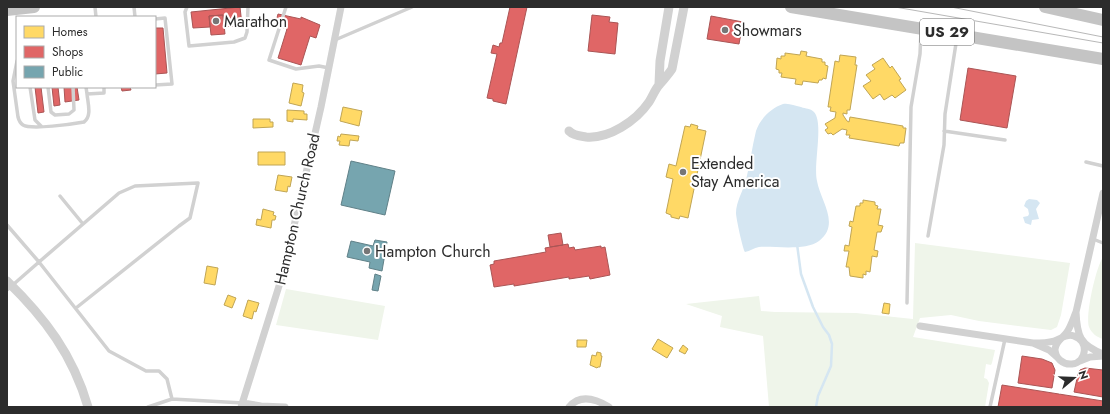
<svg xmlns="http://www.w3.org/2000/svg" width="1110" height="414" font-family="Jost,sans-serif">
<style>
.green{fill:#eff5ea}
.water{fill:#d5e6f2}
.homes{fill:#ffd966;stroke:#c0a555}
.shops{fill:#e06666;stroke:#a55}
.public{fill:#76a5af;stroke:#608188}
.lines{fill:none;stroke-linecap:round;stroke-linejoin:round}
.stream{stroke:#d5e6f2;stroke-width:2.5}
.service{stroke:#d1d1d1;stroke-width:3.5}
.minor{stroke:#d1d1d1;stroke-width:7}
.tertiary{stroke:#d1d1d1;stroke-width:9}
.primary{stroke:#c4c4c4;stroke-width:12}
.tram{stroke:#b8b8b8;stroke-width:1}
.poi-dot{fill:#767676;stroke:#fff;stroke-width:1.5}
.labels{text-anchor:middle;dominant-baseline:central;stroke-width:4;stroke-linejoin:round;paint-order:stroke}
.shield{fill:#fff;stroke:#6b6b6b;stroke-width:1}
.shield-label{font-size:15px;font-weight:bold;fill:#2c2c2c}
.poi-label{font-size:16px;fill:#2c2c2c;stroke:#fff;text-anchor:start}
.street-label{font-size:16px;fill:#2c2c2c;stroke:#fff}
</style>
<rect width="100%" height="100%" fill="#fff"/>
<!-- green -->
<path class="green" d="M915 243 1070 263 1061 315 1057 327 1051 330 979 321 951 315 920 318 913 337 995 350 992 363 991 365 986 364 984 378 987 379 989 383 985 407H769L763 336 720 327 722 316 686 304 759 296 761 311 775 312 856 313 913 319Z
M1103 257V339C1097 337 1092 334 1089 327 1085 316 1096 267 1103 257Z
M286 289 385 306 378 340 276 325Z"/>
<!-- water -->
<path class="water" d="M783 104C790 103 794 106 801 107 806 109 810 108 814 112 824 123 813 165 817 181 820 200 841 224 819 241 806 251 776 246 759 247 754 248 750 251 745 252 743 250 736 218 736 213 736 202 743 191 746 180 750 164 752 147 756 131 760 119 771 108 783 104Z
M1029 199 1037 200 1040 203 1036 209 1039 219 1032 220 1031 225 1025 223 1023 217 1028 216 1029 214 1028 209 1024 206 1026 201Z"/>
<!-- homes -->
<path class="homes" d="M801 51 807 52 806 56 822 59V62H825V65L828 66 826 79 823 78 822 80H819L818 83 803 81 802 85 795 84 796 79 781 77 782 73H779V70L776 69 777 58 781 59V56H785V53L800 55Z
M840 55 856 57 855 65H857L850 110H847V114L843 113V115L847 121 849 122 850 117 903 126V128H906L904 143H900L899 146 849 138 850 135H846L847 130 842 129 833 135 831 133 828 134 825 130 828 128 825 124 835 118 836 112 830 111 831 107H828L835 61 839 62Z
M883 58 890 68 892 66 901 79 899 80 906 90 895 98 892 95 884 100 880 94 873 99 863 86 871 81 866 75 875 69 872 65Z
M293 83 303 85 302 92 304 93 301 106 289 103Z
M343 107 362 111 359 126 340 121Z
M287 110 304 111V114H307V120L293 119V122L287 121Z
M253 119H270V122H273V127L253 128Z
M691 124 698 126 697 129 706 131 688 218 680 216 679 219 671 217V215L666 213 673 179 666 177 669 164 676 166 685 126 690 127Z
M341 134 359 136 358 141 350 140 349 146 339 145 340 141H337L338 136 340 137Z
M258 152H285V165H258Z
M278 175 292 177 290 187 288 186 287 192 275 190Z
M863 200 875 202V205L878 206 877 209H881L878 225 883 226 881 232H877L874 250 878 251 877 257 872 256 870 272 866 271V275L863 274V278L850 276 849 267H846L849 251H844L845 245 849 246 852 227 849 226 850 221 853 222 856 206H860V203H863Z
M263 209 274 212 273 215 276 216 275 220H272L271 228 256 225 257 219 261 220Z
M207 266 218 268 215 285 204 283Z
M228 295 236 298 232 308 224 305Z
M248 300 259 303 256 312 254 311 252 319 243 316Z
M884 303 890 304 889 314 882 313Z
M658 339 673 348 667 358 652 349Z
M577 340H587L586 347H577Z
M683 345 688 349 685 354 679 351Z
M597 352 601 353V356H602L600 367H598L597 368 590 365 592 355 596 356Z"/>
<!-- shops -->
<path class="shops" d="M240 7 242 25 224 27 223 15 209 16 210 27 193 28 191 12Z
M510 7H527L506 104 493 101V99L487 98 497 54 491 53 493 45 499 47 500 43H502Z
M278 14 301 19V17L320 25 316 38 310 36 301 65 278 58 287 29 275 25Z
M223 15 225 34 211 35 209 16Z
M592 15 610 17 609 22 618 23 615 54 588 51Z
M711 16 743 22 739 44 707 39Z
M155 28H163L167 73 155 74Z
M968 68 1016 76 1007 128 960 120Z
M35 87H41L44 112 38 113Z
M52 87H58L60 105 54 106Z
M64 87H77L79 100 65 102Z
M121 87H130L131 90 122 91Z
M561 233 563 245 550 247 548 235Z
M568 244 569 248 574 247 575 250 601 246V248L605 247 610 275 590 279 589 276 569 279V277L514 286V284L494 287 490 265 494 264V261L546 252 545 248Z
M1022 356 1042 359 1052 363 1055 370 1052 388 1018 383Z
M1085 368 1103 370V397L1074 392 1078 374 1080 370Z
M1002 385 1103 401V407H998Z"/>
<!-- public -->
<path class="public" d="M351 161 395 171 385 215 341 205Z
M375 240 387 242 382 271 369 268 370 262 347 257 351 241 373 246Z
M375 274 381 276 378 291 372 290Z"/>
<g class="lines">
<!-- stream -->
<path class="stream" d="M797 244 801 274 813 307 823 327 829 335 832 344 831 366 818 396 816 407"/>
<!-- service -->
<path class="service" d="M95 7 96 17
M134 7 135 17
M187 7 185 12 189 46 234 42 245 38 247 32 248 7
M286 7 269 60 296 69 319 66 329 68
M155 19 165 18 172 84 155 85
M335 40 412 7
M17 61 13 81 18 117C19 121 20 123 23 125 31 130 73 124 84 122 92 116 88 104 87 94
M30 87 35 120 41 126
M48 87 51 112 55 115 69 114 74 110 73 87
M86 87 87 94 104 93V87
M944 131 1005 140
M1086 162 1103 166
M60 196 83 224
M7 225 39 262 7 290
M928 236 944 145 945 114 957 37
M1093 239 1103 243
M907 303 911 107 920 54 921 31
M76 308 179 226 190 218 198 183 135 186 119 193 39 262 109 351 146 371H159L167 379 172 399 148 407
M172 399 243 403
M990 407 1005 339"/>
<!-- minor -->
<path class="minor" d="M1076 312 1103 193
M920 326 1033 343
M1058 358 1049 350 1033 343C1040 343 1047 343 1054 341 1061 339 1066 333 1074 336 1089 340 1087 363 1072 364 1063 365 1055 358 1055 349 1056 341 1063 338 1067 332 1071 326 1073 319 1076 312 1077 336 1080 345 1103 354
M1080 361 1090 357 1103 356
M243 403 261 406 285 407
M241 407 284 270 321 107 341 7
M569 407C580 394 596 399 609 407"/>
<!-- tertiary -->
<path class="tertiary" d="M659 84 660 61 669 7
M569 131C574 136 580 136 586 137 609 139 636 121 649 102 653 96 655 89 660 84 664 79 668 75 672 69L684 7
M7 281C45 318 73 355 88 407"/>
<!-- primary -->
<path class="primary" d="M791 7 1103 59
M1045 7 1103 20
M7 10 34 7"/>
<!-- tram -->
<path class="tram" d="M895 7 1103 43
M951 7 1103 37"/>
</g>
<!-- markers -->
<g class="poi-dot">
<circle cx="216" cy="21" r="4"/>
<circle cx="725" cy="30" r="4"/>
<circle cx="683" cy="172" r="4"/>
<circle cx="367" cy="251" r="4"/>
</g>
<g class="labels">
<!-- shield labels -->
<rect class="shield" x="920" y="19" width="54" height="26" rx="3"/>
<g class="shield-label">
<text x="947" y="32">US 29</text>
</g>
<!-- poi labels -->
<g class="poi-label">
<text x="224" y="21">Marathon</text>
<text x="733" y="30">Showmars</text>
<text x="691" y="163">Extended<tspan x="691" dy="18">Stay America</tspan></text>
<text x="375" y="251">Hampton Church</text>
</g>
<!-- street labels -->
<g class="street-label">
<text transform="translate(297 209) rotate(-77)">Hampton Church Road</text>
</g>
</g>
<!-- border -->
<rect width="1110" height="414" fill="none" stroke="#2c2c2c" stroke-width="16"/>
<!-- legend -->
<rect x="16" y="16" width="140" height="72" fill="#ffffff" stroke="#ababab"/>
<rect x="24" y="26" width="20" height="12" fill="#ffd966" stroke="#ababab"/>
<text x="52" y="36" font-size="12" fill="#2c2c2c">Homes</text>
<rect x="24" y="46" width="20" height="12" fill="#e06666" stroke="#ababab"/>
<text x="52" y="56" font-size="12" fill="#2c2c2c">Shops</text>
<rect x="24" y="66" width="20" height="12" fill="#76a5af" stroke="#ababab"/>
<text x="52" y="76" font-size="12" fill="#2c2c2c">Public</text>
<!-- north arrow -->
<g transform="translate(1074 378) rotate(71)" stroke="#ffffff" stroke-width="3" paint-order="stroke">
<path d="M0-3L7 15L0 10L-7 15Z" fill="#2c2c2c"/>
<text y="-6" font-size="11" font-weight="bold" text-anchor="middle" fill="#2c2c2c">N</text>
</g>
</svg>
